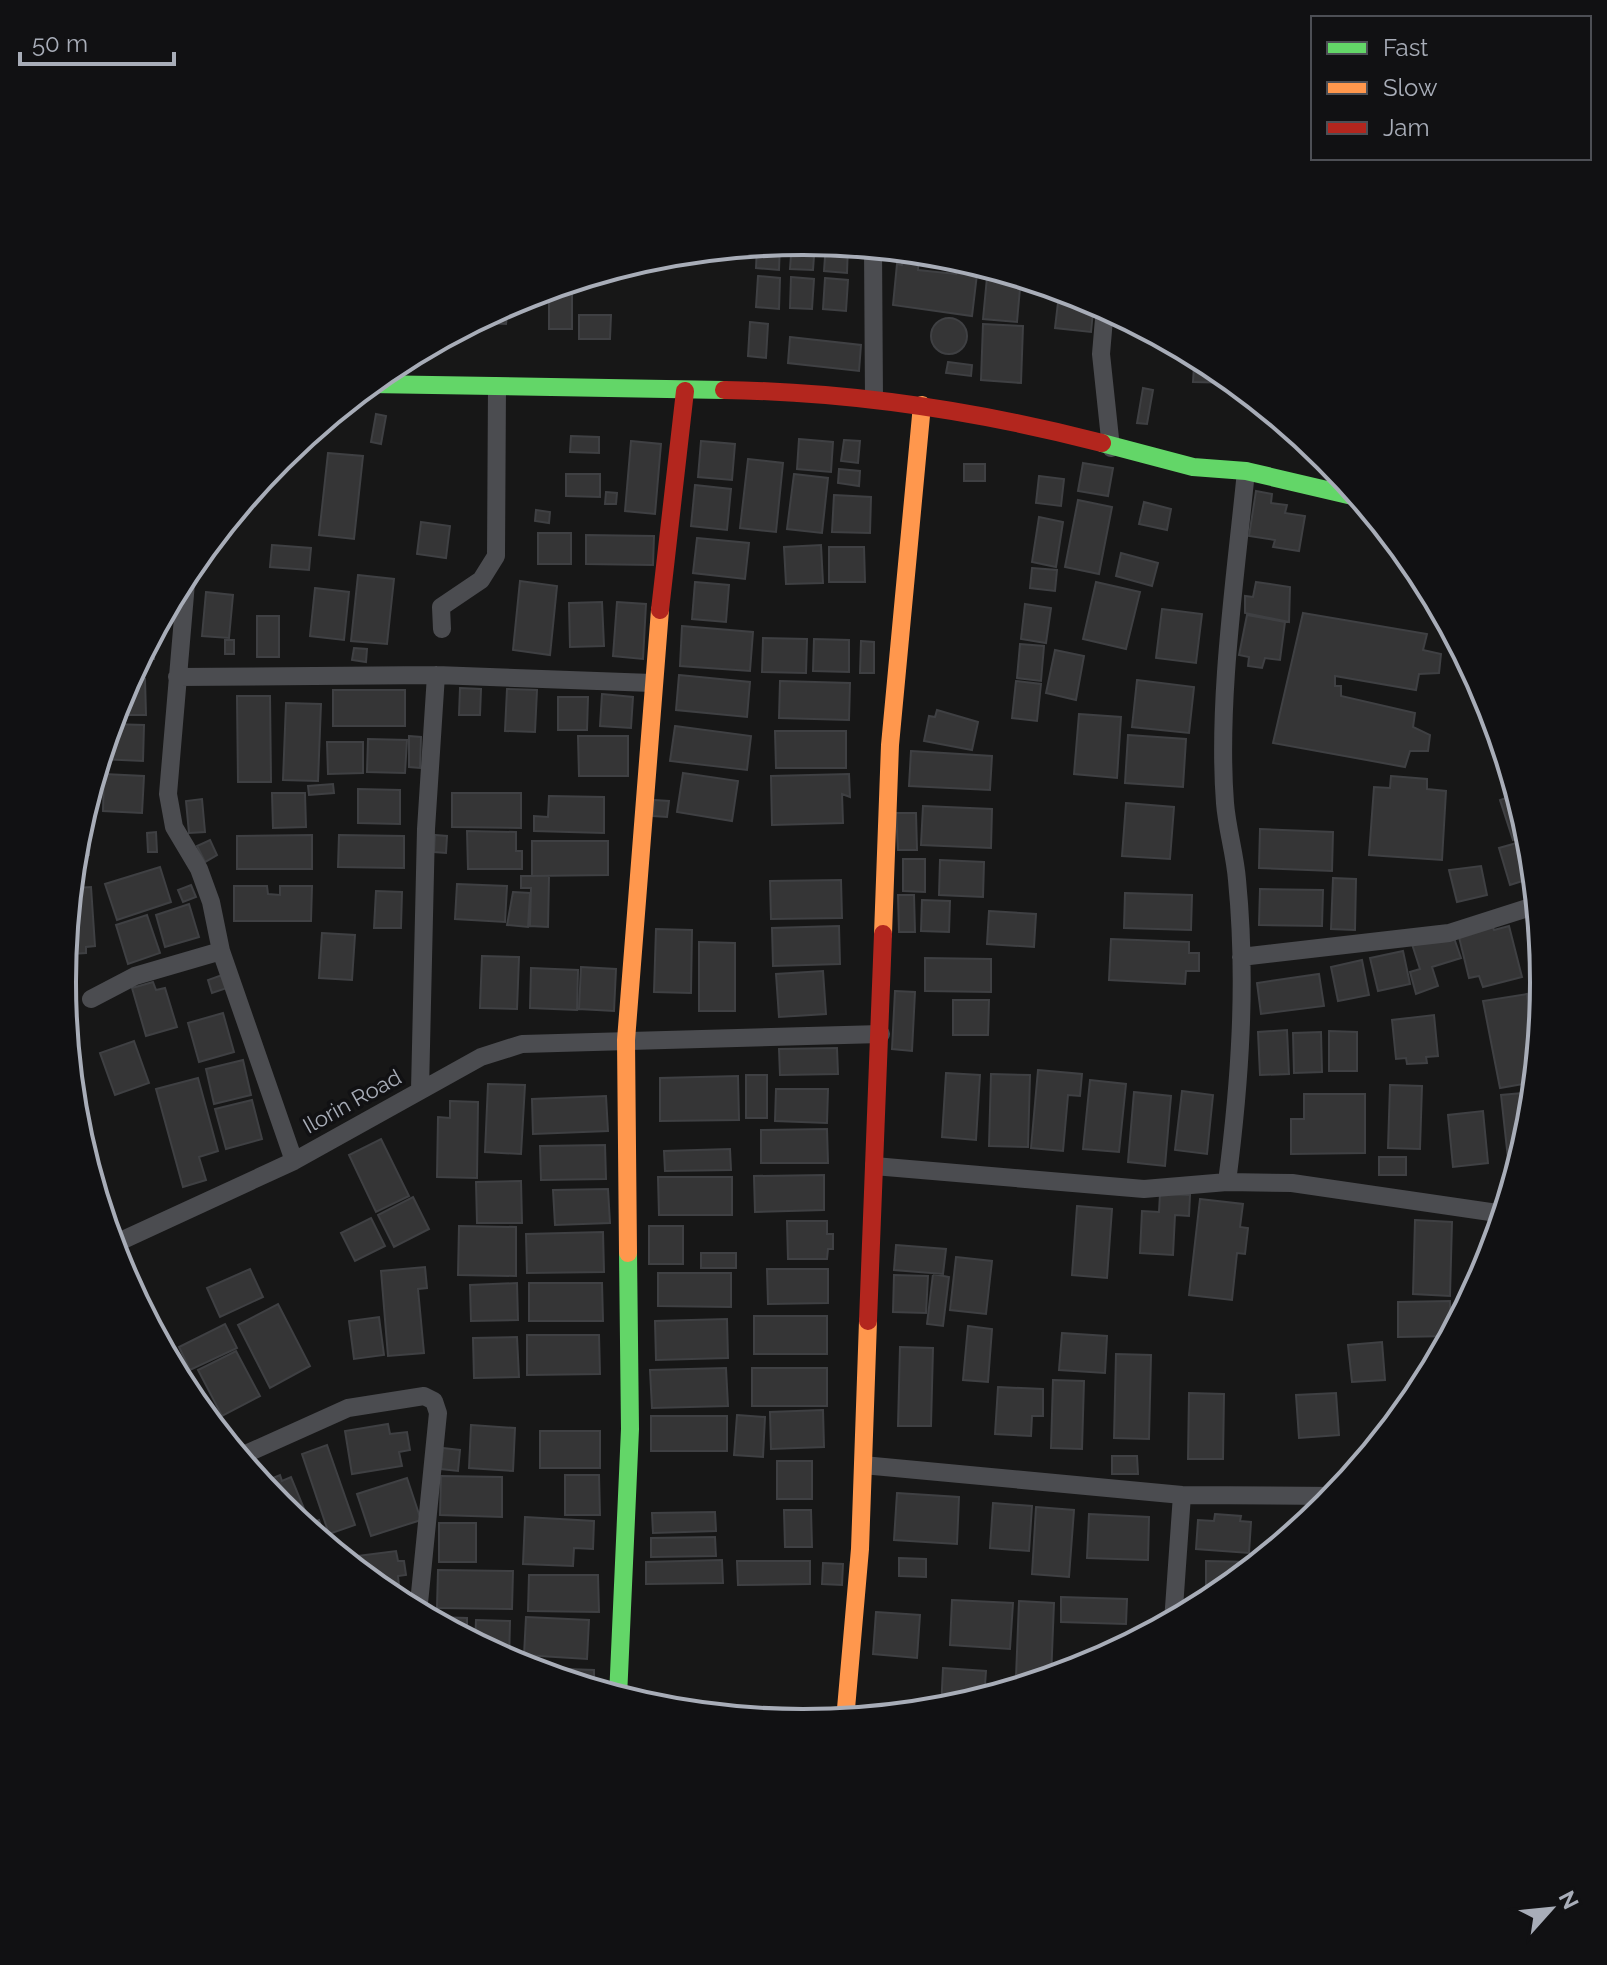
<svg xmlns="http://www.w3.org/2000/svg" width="1607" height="1965" font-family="Raleway,sans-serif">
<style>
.building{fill:#353536;stroke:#3f4043;stroke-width:2;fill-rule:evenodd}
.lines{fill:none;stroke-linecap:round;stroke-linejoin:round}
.street{stroke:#4b4c50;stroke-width:18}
.fast{stroke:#63d668;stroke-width:18}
.slow{stroke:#ff974d;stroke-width:18}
.jam{stroke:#b3261e;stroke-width:18}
.labels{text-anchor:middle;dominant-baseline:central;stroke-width:7;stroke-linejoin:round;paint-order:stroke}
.street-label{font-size:22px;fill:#a8adb8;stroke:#111113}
.rim{fill:none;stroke:#a8adb8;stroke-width:4}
</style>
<rect width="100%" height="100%" fill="#171717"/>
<!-- building -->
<path class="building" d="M792 242H815L813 270 790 269Z
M780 243 779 270 756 268 757 246Z
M826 243 848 245 847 273 824 271Z
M899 250 949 255 972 262 970 273 977 274 972 316 893 305 897 264 902 265 904 253ZM919 257 957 261 956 274 918 270Z
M649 258V272L631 271V264Z
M988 267 1021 277 1017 322 983 319Z
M758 276 780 278 779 309 756 307Z
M791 277 814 279 812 309 790 308Z
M825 278 848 280 846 311 823 309Z
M564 284H572V329H549V288Z
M1059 294 1094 301 1091 332 1055 328Z
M515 300 514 308 508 307 506 324 489 323 490 314Z
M579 315H611L610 339H579Z
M931 336a18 18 0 1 1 36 0a18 18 0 1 1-36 0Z
M750 322 768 324 766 358 748 356Z
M983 324 1023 326 1021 383 981 380Z
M790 337 861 345 859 371 788 363Z
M948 362 972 365 971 376 946 373Z
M1194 366 1216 367 1236 383 1193 382Z
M1143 388 1153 390 1147 424 1137 423Z
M376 414 386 416 381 444 371 442Z
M571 436 599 437V453L570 452Z
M799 439 833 442 831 472 797 469Z
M844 440 860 441 858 463 841 461Z
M631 441 661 444 655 514 625 511Z
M701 441 735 444 732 480 698 477Z
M328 453 363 456 354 539 319 535Z
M748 459 783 463 776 532 740 528Z
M1083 463 1113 468 1108 496 1078 491Z
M964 464H985V481H964Z
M839 469 860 471 859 486 838 483Z
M566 474H600V497L566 496Z
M794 474 828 478 822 533 787 529Z
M1039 476 1064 479 1061 506 1036 503Z
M695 485 731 489 727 530 691 526Z
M1256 491 1272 494 1271 503 1287 505 1285 513 1305 516 1299 551 1273 547 1275 540 1249 536Z
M606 492 617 493 616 504H605Z
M834 495 871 497 870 533 832 532Z
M1078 500 1112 507 1099 574 1065 567Z
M1144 502 1171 509 1167 530 1139 524Z
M536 510 550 512 549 523 535 521Z
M1039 517 1063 522 1056 567 1032 562Z
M421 522 450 526 446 558 417 554Z
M538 533H571V564H538Z
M586 535 654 536 653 565 586 564Z
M697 538 749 543 745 579 693 573Z
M272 545 311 548 309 570 270 567Z
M821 545 823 583 786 584 784 547Z
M829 547H864L865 582H829Z
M1121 553 1158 563 1152 586 1116 576Z
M1032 568 1057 570 1055 591 1030 588Z
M358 575 394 579 387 644 351 641Z
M520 581 557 586 550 655 513 650Z
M695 582 729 585 726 622 692 619Z
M1096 582 1140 592 1126 649 1083 639Z
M1256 582 1290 587 1289 622 1245 613V596L1253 597Z
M315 588 349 592 344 640 310 636Z
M206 592 233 595 229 638 202 636Z
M602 602 604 646 570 647 569 603Z
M617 602 646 604 643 659 613 656Z
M1025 604 1051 608 1046 643 1021 639Z
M1162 609 1202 614 1196 663 1156 658Z
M1303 613 1427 634 1423 650 1441 654 1439 673 1419 674 1416 690 1335 676V686H1341V696L1415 713 1413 727 1430 735 1428 751H1410L1405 767 1273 743Z
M1247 615 1285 622 1280 660 1265 658 1262 668 1248 666 1249 657 1239 655Z
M257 616H279V657H257Z
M682 626 753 632 750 671 680 666Z
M154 633V659H140Z
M763 638 807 639 806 673 762 672Z
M814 639 849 640V672L813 671Z
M225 640H234V654H225Z
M861 641 874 642V673H860Z
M1020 644 1044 646 1041 681 1017 678Z
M354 648 367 649 366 662 352 660Z
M1055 650 1084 656 1076 700 1046 693Z
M679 675 750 682 747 717 676 710Z
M129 679H145L146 715H113Z
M1137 680 1194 687 1189 733 1132 727Z
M780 681 850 683 849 720 779 718Z
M1016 681 1041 684 1037 721 1012 718Z
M460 688 481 689 480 715H459Z
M507 689 537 690 535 732 505 731Z
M333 690H405V726H333Z
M602 694 633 697 631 728 600 726Z
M237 696H270L271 782H238Z
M558 697H588L587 730H558Z
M286 703 321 704 318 781 283 780Z
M937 710 978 722 972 750 924 741 929 716 935 717Z
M1079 714 1121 717 1117 778 1074 774Z
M111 724 144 725 143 761 100 759Z
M675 726 751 736 747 770 670 761Z
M775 731H846V768H776Z
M1128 735 1186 739 1183 787 1125 783Z
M409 736 421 737 420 768 409 767Z
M578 736H628V776H579Z
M368 739 407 740 405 773 367 772Z
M327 742H363V773L328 774Z
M911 751 992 756 990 790 909 786Z
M683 773 738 781 732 821 677 812Z
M104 774 144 776 142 813 103 811Z
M849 774 850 797 842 794 843 823 772 825 771 776Z
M1391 776 1427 779V789L1446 791 1442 860 1369 855 1374 787 1390 788Z
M333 784 334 793 309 795 308 786Z
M358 789 400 790V824L358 823Z
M272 793H305L306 827 273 828Z
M452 793H521V828L452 827Z
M1517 794 1530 835 1513 840 1500 800Z
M549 796 604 797V833L534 831V816L548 817Z
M202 799 205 832 189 833 186 801Z
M654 800 669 801 667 817 653 816Z
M1126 803 1174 807 1170 859 1122 856Z
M923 806 992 809 991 848 921 845Z
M896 813H916L917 850H898Z
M82 818H90L89 855H76Z
M1260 829 1333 832 1332 871 1259 868Z
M467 831 516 832V851H522V869H468Z
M156 832 157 852H148L147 833Z
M312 835V869H237V836Z
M339 835 404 836V868L338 867Z
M435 835 447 836 446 853 434 852Z
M1531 839 1535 877 1510 885 1499 848Z
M210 840 217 855 205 862 197 846Z
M532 841H608V875L532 876Z
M903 859H925V892L903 891Z
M940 860 984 862 983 897 939 895Z
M1481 866 1487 895 1457 902 1449 870Z
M160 867 171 902 117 920 105 884Z
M521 876H549L548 927 530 926 531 888H521Z
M1333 878 1356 879 1355 930 1331 929Z
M841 880 842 918 771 919 770 881Z
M457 884 507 886 505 922 455 919Z
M191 885 196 897 183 902 178 890Z
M234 886H267L268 894 280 895V886H312L311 921H234Z
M91 887 95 946 86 947V953L72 954V948H65L71 896 77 895 76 888Z
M1260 889 1323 890 1322 926 1259 925Z
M376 891 402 892 401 928H374Z
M513 892 530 893 528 927 507 925Z
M1125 893 1192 895 1191 930 1124 928Z
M898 895H914L915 932H899Z
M922 900 950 901 949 932 921 931Z
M189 904 199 937 165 947 156 915Z
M989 911 1036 914 1034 947 987 944Z
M147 915 160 953 128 964 116 925Z
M1492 925 1494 930 1509 926 1522 977 1483 987 1479 976 1469 978 1458 933Z
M839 926 840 964 773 966 772 928Z
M1539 926 1543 967 1538 969 1527 929Z
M656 929 692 930 691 993 654 992Z
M322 933 355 935 352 980 319 978Z
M1453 935 1461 958 1432 967 1438 986 1416 994 1410 972 1420 969 1412 944Z
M1111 939 1189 942V953H1199V971H1186L1185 984 1109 980Z
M699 942 735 943V1011H699Z
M1403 951 1410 984 1378 991 1370 958Z
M482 956 519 957 517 1009 480 1008Z
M925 958 991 959V992L925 991Z
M1362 960 1369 995 1338 1001 1331 967Z
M581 967 616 969 614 1011 579 1009Z
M531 968 578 970 577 1010 530 1008Z
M823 971 826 1014 779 1017 776 974Z
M1319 974 1324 1006 1261 1014 1257 983Z
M222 975 227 988 212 993 208 980Z
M153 982 156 990 165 988 177 1027 146 1036 132 988Z
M895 991 915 992 912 1051 892 1049Z
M1527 994 1529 1009 1535 1008 1540 1035 1535 1082 1500 1088 1483 1001Z
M953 1000H989L988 1035H953Z
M223 1013 234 1052 199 1062 188 1023Z
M1434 1015 1438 1056 1426 1057 1427 1063 1407 1064 1406 1058 1396 1059 1392 1020Z
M65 1017H75L76 1055H69Z
M1287 1030 1289 1074 1260 1075 1258 1032Z
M1329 1031 1357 1032V1071H1329Z
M1321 1032 1322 1072 1294 1073 1293 1033Z
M134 1041 149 1083 115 1095 100 1053Z
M837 1048 838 1074 780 1075 779 1049Z
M243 1060 251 1095 214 1104 206 1069Z
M1038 1070 1082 1074 1080 1096 1068 1095 1063 1151 1031 1148Z
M946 1073 980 1075 976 1140 942 1137Z
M991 1074 1030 1075 1028 1147 989 1146Z
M746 1075H767V1118H746Z
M738 1076 739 1120 660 1121V1078Z
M198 1078 218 1151 199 1157 206 1180 183 1187 156 1089Z
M1090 1080 1126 1084 1119 1152 1083 1149Z
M488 1084 525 1085 521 1154 485 1152Z
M1390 1085 1422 1086 1420 1149 1388 1148Z
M776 1089H828L827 1123 775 1121Z
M1182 1091 1213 1095 1207 1154 1175 1150Z
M1134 1092 1171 1096 1165 1166 1128 1162Z
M1534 1092 1531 1128 1511 1186 1501 1095Z
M1304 1094H1365V1153L1291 1154V1119H1304Z
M606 1096 608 1131 533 1134 532 1099Z
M252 1100 262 1139 226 1149 215 1109Z
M450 1101 478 1102 477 1178 437 1177 438 1117 450 1118Z
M1483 1111 1488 1163 1453 1167 1448 1115Z
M827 1129 828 1163H761V1130Z
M381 1139 409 1196 376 1212 349 1155Z
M605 1145 606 1179 541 1180 540 1146Z
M730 1149 731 1170 665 1171 664 1151Z
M1379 1157H1406V1175H1379Z
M824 1175V1210L755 1212 754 1176Z
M658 1177H732V1215H659Z
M521 1181 522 1223H477L476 1182Z
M608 1189 610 1223 555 1225 553 1190Z
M1160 1194 1190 1195 1189 1216 1175 1215 1173 1255 1140 1253 1142 1211 1159 1212Z
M413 1197 429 1229 394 1247 378 1215Z
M1200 1199 1243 1204 1240 1227 1248 1228 1245 1254 1237 1253 1232 1300 1189 1295Z
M1077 1206 1112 1209 1107 1278 1072 1275Z
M371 1218 385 1246 355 1261 341 1233Z
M1415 1220 1452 1222 1450 1296 1413 1294Z
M787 1221H827V1234H833V1249H828L827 1259H788Z
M459 1226 516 1227V1276L458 1275Z
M649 1226H683V1264H649Z
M603 1232 604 1272 527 1273 526 1234Z
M896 1245 946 1249 943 1274 894 1270Z
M701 1253H736V1268H701Z
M956 1257 992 1261 986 1314 950 1310Z
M425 1267 427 1288 418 1289 424 1353 388 1356 381 1271Z
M250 1269 263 1297 220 1317 207 1288Z
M767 1269H828V1303L768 1304Z
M658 1273H731V1307L658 1306Z
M933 1274 949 1277 943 1326 927 1324Z
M894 1275 928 1276 926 1313 893 1312Z
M517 1283 518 1320 471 1321 470 1285Z
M529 1283H602L603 1321H529Z
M1450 1301 1451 1336 1398 1337V1302Z
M278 1304 310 1366 270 1388 238 1325Z
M754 1316H827V1354H754Z
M379 1317 384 1355 354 1359 349 1321Z
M727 1319 728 1358 656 1360 655 1321Z
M225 1324 237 1348 190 1370 179 1347Z
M968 1326 992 1329 988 1382 963 1380Z
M1062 1333 1107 1336 1105 1373 1059 1370Z
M527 1335H599L600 1374 527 1375Z
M517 1337 519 1377 474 1378 473 1338Z
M1382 1342 1385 1380 1352 1382 1348 1345Z
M900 1347 933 1348 931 1426H898Z
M236 1351 260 1396 222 1416 198 1370Z
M1116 1354 1151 1355 1149 1439 1114 1438Z
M726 1368 728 1406 652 1408 650 1370Z
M752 1368H827V1406H752Z
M1053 1380 1084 1381 1082 1449 1051 1448Z
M998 1387 1043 1389V1416H1032L1031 1436 995 1434Z
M1189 1393 1224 1394 1223 1459H1188Z
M1336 1393 1339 1435 1299 1438 1296 1395Z
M823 1410 824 1447 771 1449 770 1412Z
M737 1415 765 1417 763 1457 734 1455Z
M651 1416H727V1451H651Z
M388 1424 390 1434 407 1432 410 1450 399 1452 402 1466 352 1474 345 1431Z
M471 1425 515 1428 513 1471 469 1468Z
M540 1431H600V1468H540Z
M327 1445 355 1525 329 1534 302 1454Z
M443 1448 460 1450 458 1471 441 1469Z
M1112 1456H1137L1138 1474H1112Z
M777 1461H812V1499H777Z
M280 1475 282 1481 291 1477 307 1516 296 1520 265 1489 271 1487 268 1480Z
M565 1475H599L600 1515H565Z
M441 1476 502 1477V1517L440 1515Z
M407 1478 421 1520 371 1536 357 1494Z
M897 1493 959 1497 957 1544 894 1540Z
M993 1503 1032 1506 1029 1551 990 1548Z
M1036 1507 1074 1510 1069 1577 1032 1574Z
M784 1510H811L812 1547H785Z
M715 1512 716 1531 653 1533 652 1513Z
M1089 1514 1149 1517 1148 1560 1087 1558Z
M1215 1514 1241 1516 1240 1521 1251 1522 1249 1553 1196 1549 1198 1520 1214 1521Z
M525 1517 594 1521 593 1549 574 1548 573 1566 523 1564Z
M319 1520 328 1547 302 1526Z
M439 1523H476V1562H439Z
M715 1537 716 1556 651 1557V1538Z
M396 1551 398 1561H404L406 1575 398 1576 399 1586 379 1589 342 1558Z
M899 1558 926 1559V1577L899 1576Z
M722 1560 723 1583 646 1584V1562Z
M737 1561H810V1584L738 1585Z
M1206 1561 1252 1562V1569L1221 1594H1206Z
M823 1563 843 1564 842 1585 822 1584Z
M438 1570 513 1571 512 1609 437 1608Z
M529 1575H598L599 1612 528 1611Z
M1061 1597 1127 1599 1126 1624 1061 1622Z
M952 1600 1013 1603 1010 1649 950 1645Z
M1019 1601 1054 1603 1051 1678 1016 1677Z
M876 1612 920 1615 917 1658 873 1654Z
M433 1617 467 1618V1639L433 1621Z
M526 1617 589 1620 587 1659 524 1655Z
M476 1620 510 1621 509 1662 475 1644Z
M538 1668 594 1670V1690L538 1673Z
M943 1668 986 1671 984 1699 941 1710Z"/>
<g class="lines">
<!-- street -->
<path class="street" d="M873 248 874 399
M1105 307 1101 354 1111 448
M187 571 168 794 174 827 199 869 211 902 221 951 294 1161
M442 629 441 607 481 580 496 556 497 386
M177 677 436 675 652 683
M1241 957 1449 933 1537 905
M91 999 135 976 221 951
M420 1090 426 829 436 675
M874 1166 1144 1189 1227 1182 1292 1183 1504 1214
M1227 1182C1240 1082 1247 982 1237 880 1235 854 1227 829 1225 803 1217 700 1236 574 1246 471
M112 1245 294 1161 481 1057 522 1044 881 1034
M239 1457 348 1408 424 1396 434 1401 438 1413 418 1613
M863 1465 1182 1495 1337 1496
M1173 1622 1182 1495"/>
<!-- fast -->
<path class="fast" d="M370 384 724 390
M1102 443 1193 467 1246 471 1361 498
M618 1697 630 1429 628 1253"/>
<!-- slow -->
<path class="slow" d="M883 934 890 745 922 405
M628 1253 626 1040 660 610
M845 1720 860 1549 868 1321"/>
<!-- jam -->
<path class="jam" d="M724 390C853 392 978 411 1102 443
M660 610 685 391
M868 1321 883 934"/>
</g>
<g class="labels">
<!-- street labels -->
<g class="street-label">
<text transform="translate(352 1101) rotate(-29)">Ilorin Road</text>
</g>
</g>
<!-- crop -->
<path d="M0 0H1607V1965H0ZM76 982a727 727 0 1 1 1454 0a727 727 0 1 1-1454 0Z" fill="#111113" fill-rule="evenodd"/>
<path class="rim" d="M76 982a727 727 0 1 1 1454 0a727 727 0 1 1-1454 0Z"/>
<!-- legend -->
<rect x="1311" y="16" width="280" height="144" fill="#111113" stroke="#4d4f55" stroke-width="2"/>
<rect x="1327" y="42" width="40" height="12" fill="#63d668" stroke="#4d4f55" stroke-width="2"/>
<text x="1383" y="56" font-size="24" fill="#a8adb8">Fast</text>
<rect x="1327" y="82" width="40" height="12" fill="#ff974d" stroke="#4d4f55" stroke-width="2"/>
<text x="1383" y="96" font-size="24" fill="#a8adb8">Slow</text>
<rect x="1327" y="122" width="40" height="12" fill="#b3261e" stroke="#4d4f55" stroke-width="2"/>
<text x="1383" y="136" font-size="24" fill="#a8adb8">Jam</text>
<!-- north arrow -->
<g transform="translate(1551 1909) rotate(63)" stroke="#111113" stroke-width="6" paint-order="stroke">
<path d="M0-6L14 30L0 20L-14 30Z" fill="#a8adb8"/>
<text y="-12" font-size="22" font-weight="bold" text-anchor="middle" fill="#a8adb8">N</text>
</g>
<!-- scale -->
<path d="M20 52v12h154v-12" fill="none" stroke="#a8adb8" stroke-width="4"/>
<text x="32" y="52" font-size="24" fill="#a8adb8" stroke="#111113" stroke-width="6" paint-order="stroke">50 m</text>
</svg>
